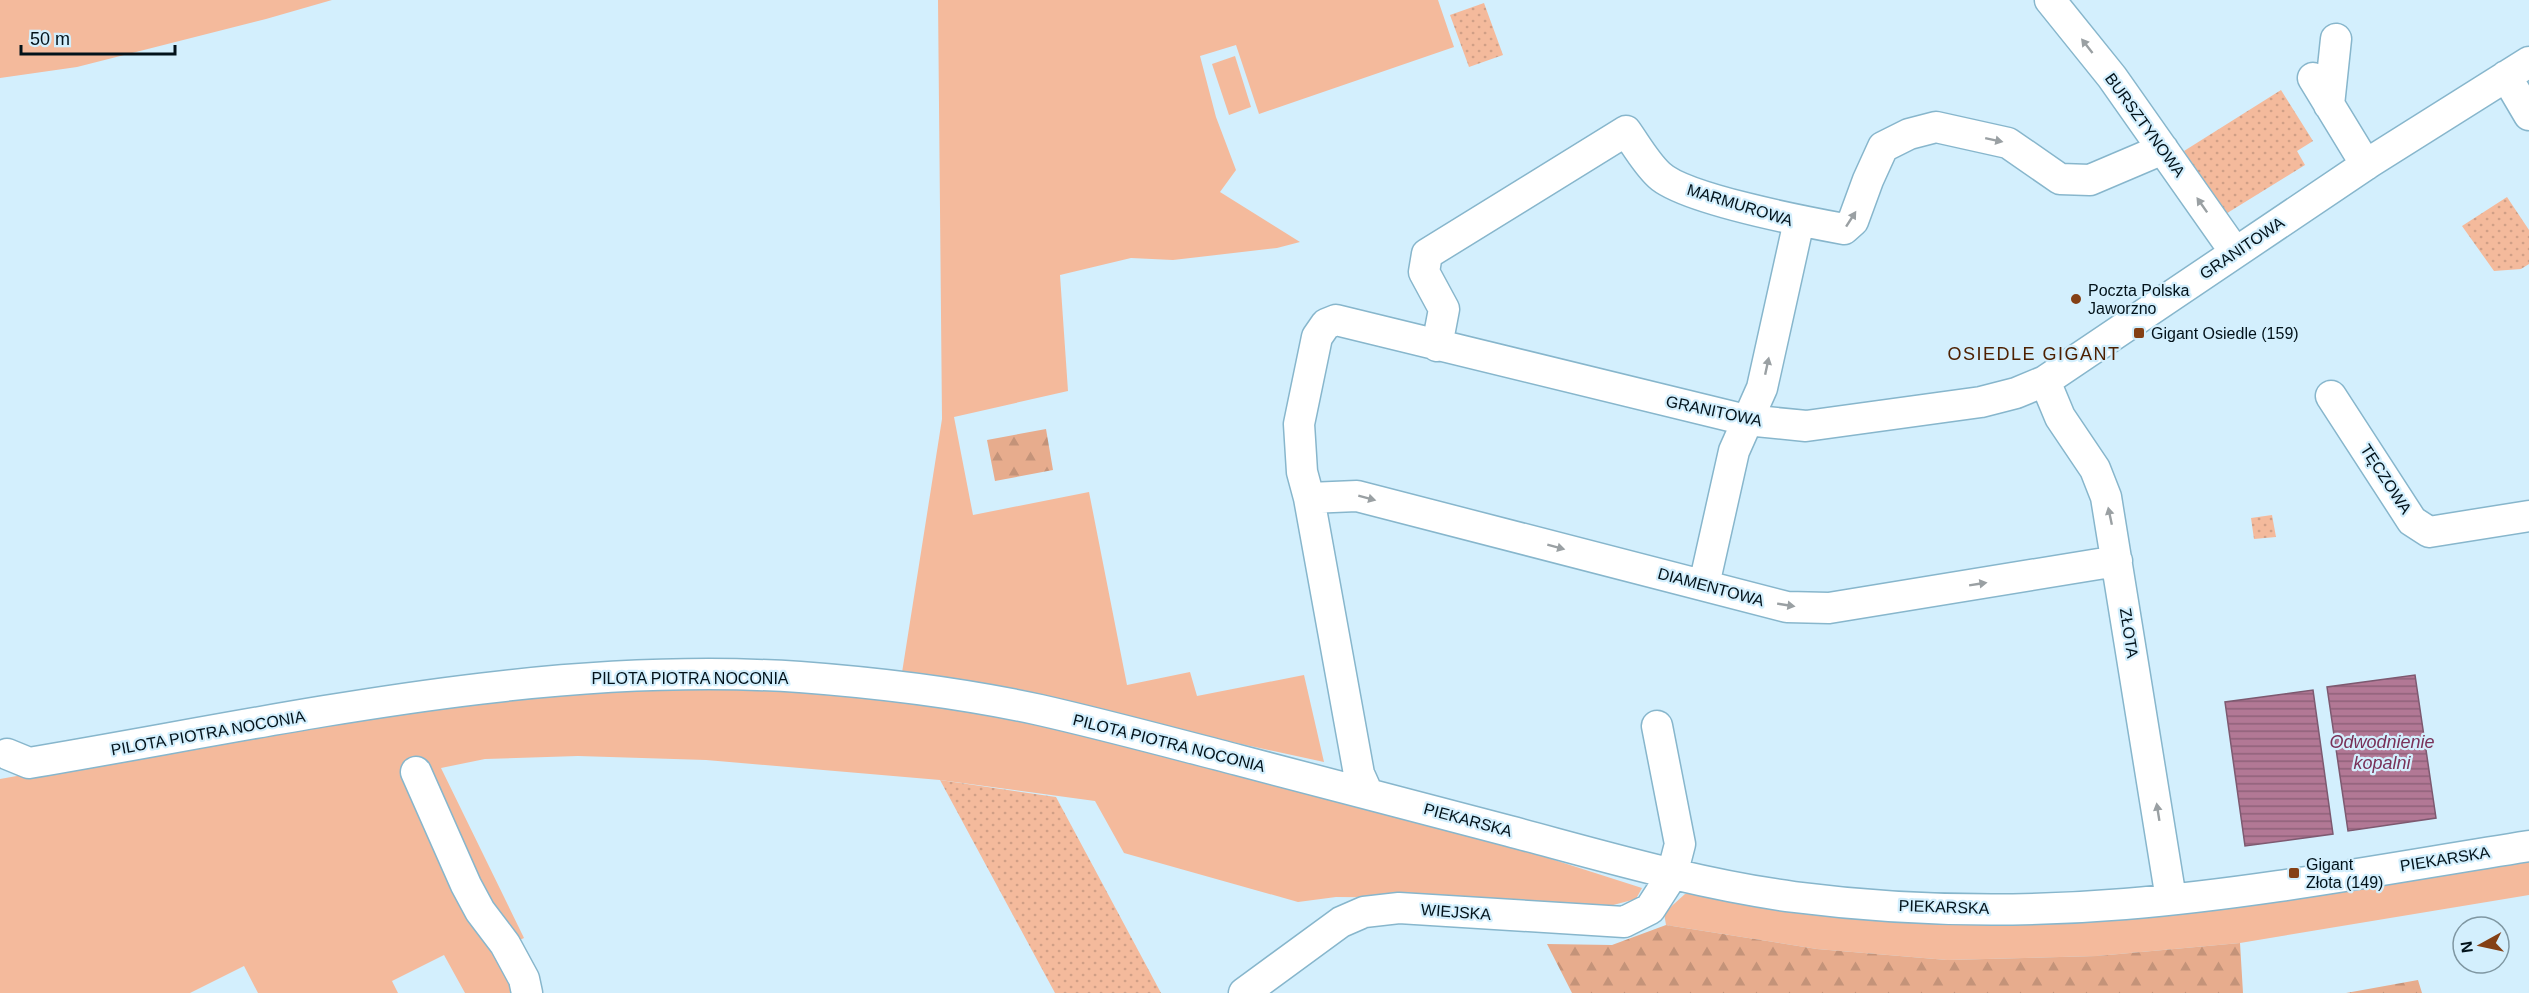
<svg xmlns="http://www.w3.org/2000/svg" width="2529" height="993" font-family="Arial,sans-serif">
<style>
.grass{fill:#f4ba9c}
.forest{fill:url(#forest-firs)}
.park{fill:url(#park-dots)}
.water{fill:url(#water-rules);stroke:#7d5970;stroke-width:1.5}
.lines{fill:none;stroke-linecap:round;stroke-linejoin:round}
.minor-casing{stroke:#87b6cc;stroke-width:33}
.minor{stroke:#fff;stroke-width:30}
.oneway{fill:#9aa0a3}
.poi-dot{fill:#844015;stroke:#d3effd;stroke-width:2}
.labels{text-anchor:middle;dominant-baseline:central;stroke-width:4.5;stroke-linejoin:round;paint-order:stroke}
.street-label{font-size:16px;fill:#02121a;stroke:#d3effd}
.poi-label{font-size:16px;fill:#02121a;stroke:#d3effd;text-anchor:start}
.neighbourhood-label{font-size:18px;letter-spacing:1.5px;fill:#4d2001;stroke:#d3effd}
.water-label{font-size:18px;font-style:italic;fill:#793158;stroke:#d3effd}
</style>
<defs>
<pattern id="forest-firs" width="22" height="20" patternUnits="userSpaceOnUse" patternTransform="scale(1.5)"><rect width="22" height="20" fill="#e7ac8d"/><path d="M5 1l3.5 6h-7zM16 11l3.5 6h-7z" fill="#c49379"/></pattern>
<pattern id="park-dots" width="8" height="8" patternUnits="userSpaceOnUse" patternTransform="scale(1.5)"><rect width="8" height="8" fill="#f4ba9c"/><path d="M2 2h.1M6 6h.1" fill="none" stroke="#d09f86" stroke-width="1.8" stroke-linecap="round"/></pattern>
<pattern id="water-rules" width="6" height="5" patternUnits="userSpaceOnUse" patternTransform="scale(1.5)"><rect width="6" height="5" fill="#b27895"/><path d="M0 2.5h6" fill="none" stroke="#8f6179"/></pattern>
</defs>
<rect width="100%" height="100%" fill="#d3effd"/>
<!-- grass -->
<path class="grass" d="M0 0H332L266 19 77 67 0 78Z
M938 0H1438L1454 47 1259 114 1236 45 1200 56 1216 117 1236 170 1220 192 1300 242 1277 248 1173 260 1131 258 1060 275 1068 391 954 417 973 515 1089 492 1127 685 1190 672 1197 696 1304 675 1324 762 1113 716 901 679 942 419Z
M1235 56 1251 107 1229 115 1212 64Z
M693 683 953 704 1101 734 1445 825 1642 888 1636 899 1598 909 1454 898 1336 897 1298 902 1124 853 1095 801 940 780 706 760 578 756 485 759 441 768 524 938 513 943 535 993H465L444 955 392 981 398 993H258L244 966 190 993H0V779L387 710Z
M2529 857V895L2240 943 2097 956 1947 960 1817 949 1666 925 1664 913 1685 894 1707 893 1918 917Z"/>
<!-- forest -->
<path class="forest" d="M1046 429 1053 470 995 481 987 440Z
M1666 925 1817 949 1947 960 2097 956 2240 943 2243 993H1572L1547 944 1612 945Z
M2418 980 2422 993H2346Z"/>
<!-- park -->
<path class="park" d="M1484 3 1503 55 1469 67 1450 15Z
M2281 90 2313 141 2297 151 2305 165 2224 215 2184 151Z
M2507 197 2529 230V264L2521 269 2494 271 2462 226Z
M2272 515 2276 537 2254 539 2251 518Z
M940 780 1056 797 1161 993H1055Z"/>
<!-- water -->
<path class="water" d="M2415 675 2436 818 2348 831 2327 687Z
M2313 690 2333 834 2245 846 2225 702Z"/>
<g class="lines">
<!-- minor casing -->
<g class="minor-casing">
<path id="minor" d="M2050 0 2112 77 2235 252
M2506 76 2529 115
M2313 78 2366 165
M2329 105 2336 39
M1437 346 1444 309 1424 272 1427 254 1626 131C1636 145 1646 163 1659 175 1684 199 1806 222 1844 229L1853 221 1868 180 1883 147 1909 134 1936 127 2008 143 2060 179 2090 180 2163 149
M2045 381 2060 417 2095 469 2106 497 2171 899
M2331 396 2412 521 2429 532 2529 516
M1309 498 1357 496 1787 607 1829 608 2117 561
M1704 585 1734 451 1762 388 1799 221
M7 754 29 763C284 720 540 660 800 677 880 683 962 693 1040 710 1106 725 1172 743 1238 760 1328 784 1419 807 1509 831 1603 856 1697 884 1794 897 1903 911 2016 913 2125 904 2260 893 2395 867 2529 846
M416 772 466 885 480 911 505 944 524 979 527 993
M1368 794 1359 774 1309 498 1302 472 1299 424 1317 337 1326 324 1336 320 1746 420 1806 426 1981 402 2016 393 2045 381 2370 162 2529 62
M1244 993 1341 922 1364 912 1399 908 1624 922 1650 909 1672 875 1680 844 1657 726"/>
</g>
<!-- minor -->
<use href="#minor" class="minor"/>
</g>
<!-- one-way arrows -->
<defs><path id="oneway-solid" d="M-6-.8H1V-3.2L6.5 0L1 3.2V.8H-6Z" transform="scale(1.5)"/></defs>
<g class="oneway">
<use href="#oneway-solid" transform="translate(2087 46) rotate(-128)"/>
<use href="#oneway-solid" transform="translate(1994 140) rotate(12)"/>
<use href="#oneway-solid" transform="translate(2202 205) rotate(-125)"/>
<use href="#oneway-solid" transform="translate(1851 219) rotate(-57)"/>
<use href="#oneway-solid" transform="translate(1767 366) rotate(-78)"/>
<use href="#oneway-solid" transform="translate(1367 498) rotate(15)"/>
<use href="#oneway-solid" transform="translate(2110 516) rotate(-102)"/>
<use href="#oneway-solid" transform="translate(1556 547) rotate(15)"/>
<use href="#oneway-solid" transform="translate(1978 584) rotate(-9)"/>
<use href="#oneway-solid" transform="translate(1786 605) rotate(9)"/>
<use href="#oneway-solid" transform="translate(2158 812) rotate(-99)"/>
</g>
<!-- markers -->
<g class="poi-dot">
<circle cx="2076" cy="299" r="6"/>
<rect x="2133" y="327" width="12" height="12" rx="3"/>
<rect x="2288" y="867" width="12" height="12" rx="3"/>
</g>
<g class="labels">
<!-- street labels -->
<g class="street-label">
<text transform="translate(2145 125) rotate(54)">BURSZTYNOWA</text>
<text transform="translate(1740 205) rotate(17)">MARMUROWA</text>
<text transform="translate(2242 248) rotate(-34)">GRANITOWA</text>
<text transform="translate(1714 411) rotate(12)">GRANITOWA</text>
<text transform="translate(2386 479) rotate(57)">TĘCZOWA</text>
<text transform="translate(1711 587) rotate(15)">DIAMENTOWA</text>
<text transform="translate(2129 633) rotate(81)">ZŁOTA</text>
<text x="690" y="678">PILOTA PIOTRA NOCONIA</text>
<text transform="translate(208 733) rotate(-10)">PILOTA PIOTRA NOCONIA</text>
<text transform="translate(1169 743) rotate(14)">PILOTA PIOTRA NOCONIA</text>
<text transform="translate(1468 820) rotate(15)">PIEKARSKA</text>
<text transform="translate(2445 859) rotate(-9)">PIEKARSKA</text>
<text transform="translate(1944 907) rotate(2)">PIEKARSKA</text>
<text transform="translate(1456 912) rotate(4)">WIEJSKA</text>
</g>
<!-- poi labels -->
<g class="poi-label">
<text x="2088" y="290">Poczta Polska<tspan x="2088" dy="18">Jaworzno</tspan></text>
<text x="2151" y="333">Gigant Osiedle (159)</text>
<text x="2306" y="864">Gigant<tspan x="2306" dy="18">Złota (149)</tspan></text>
</g>
<!-- neighbourhood labels -->
<g class="neighbourhood-label">
<text x="2034" y="354">OSIEDLE GIGANT</text>
</g>
<!-- water labels -->
<g class="water-label">
<text x="2382" y="742">Odwodnienie<tspan x="2382" dy="21">kopalni</tspan></text>
</g>
</g>
<!-- north arrow -->
<g transform="translate(2481 945) rotate(262)"><circle r="28" fill="#d3effd" stroke="#7f97a2" stroke-width="1.5"/>
<path d="M0-4.5L10 22L0 15L-10 22Z" fill="#844015"/>
<text y="-9" font-size="16" font-weight="bold" text-anchor="middle" fill="#02121a">N</text>
</g>
<!-- scale -->
<path d="M21 45v9h154v-9" fill="none" stroke="#02121a" stroke-width="3"/>
<text x="30" y="45" font-size="18" fill="#02121a" stroke="#d3effd" stroke-width="4.5" paint-order="stroke">50 m</text>
</svg>
